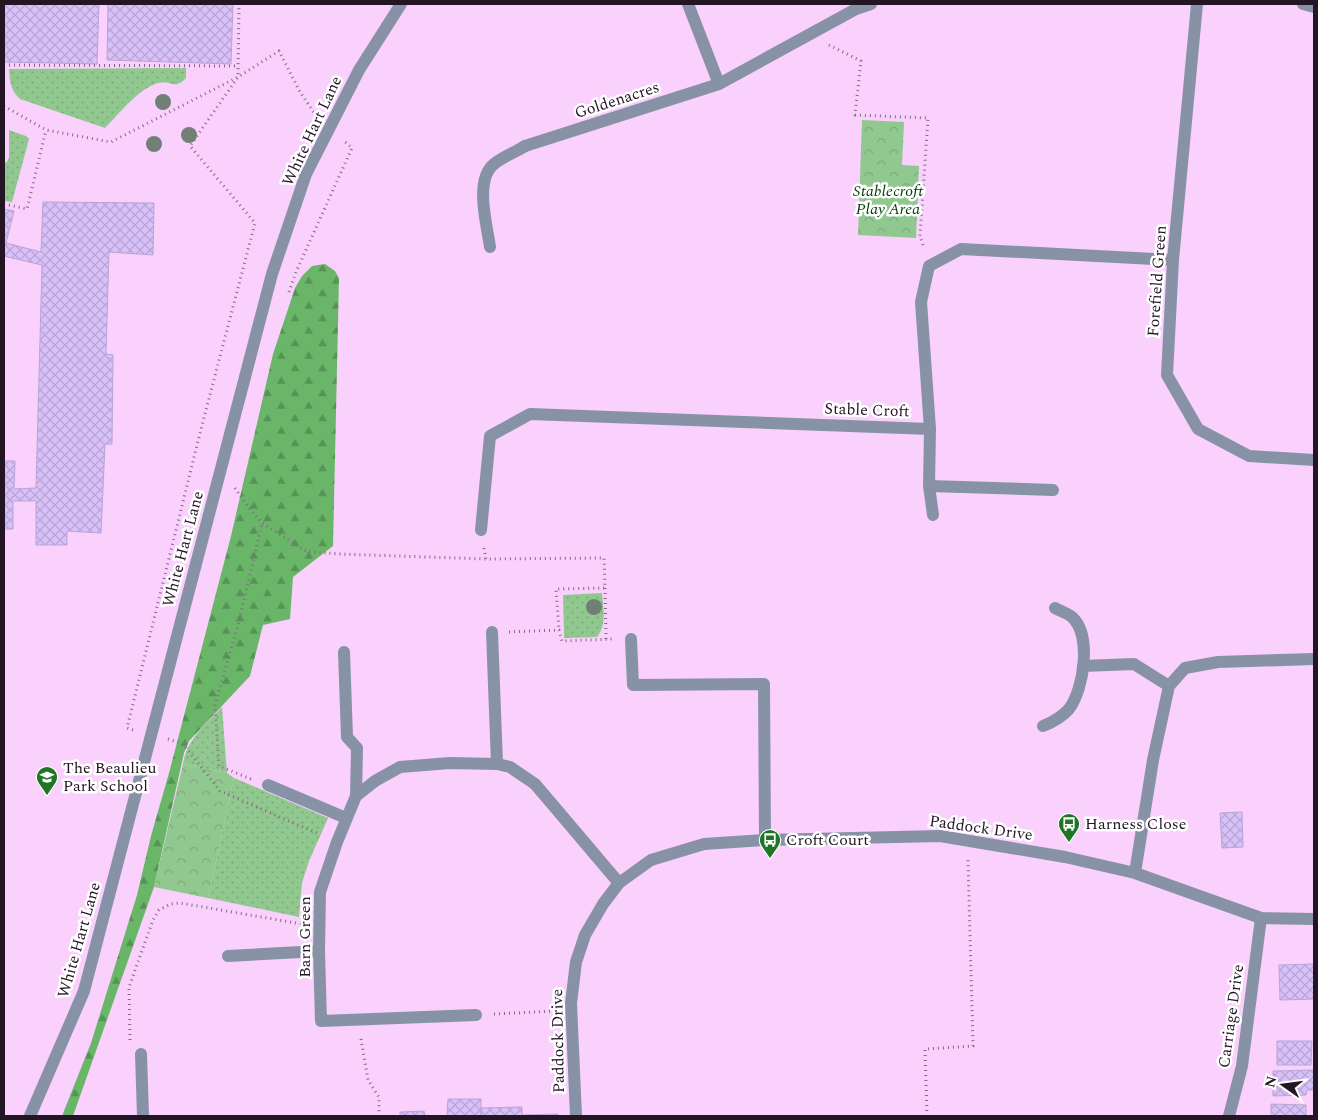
<svg xmlns="http://www.w3.org/2000/svg" width="1318" height="1120" font-family="Spectral,serif">
<style>
.grass{fill:url(#grass-dots)}
.forest{fill:url(#forest-firs)}
.park{fill:url(#park-crowns)}
.building{fill:url(#building-cross-hatch);stroke:#b9a4d6}
.lines{fill:none;stroke-linecap:round;stroke-linejoin:round}
.path{stroke:#846986;stroke-width:3;stroke-dasharray:1 4;stroke-linecap:butt}
.service{stroke:#8792a7;stroke-width:12}
.minor{stroke:#8792a7;stroke-width:12}
.tertiary{stroke:#8792a7;stroke-width:12}
.tree{fill:#727f76}
.labels{text-anchor:middle;dominant-baseline:central;stroke-width:5;stroke-linejoin:round;paint-order:stroke}
.street-label{font-size:16px;fill:#241525;stroke:#fff}
.park-label{font-size:16px;font-style:italic;fill:#023c08;stroke:#fff}
.poi-label{font-size:16px;fill:#241525;stroke:#fff;text-anchor:start}
</style>
<defs>
<pattern id="grass-dots" width="8" height="8" patternUnits="userSpaceOnUse" patternTransform="scale(1.25)"><rect width="8" height="8" fill="#91c88f"/><path d="M2 2h.1M6 6h.1" fill="none" stroke="#7dab7b" stroke-width="1.8" stroke-linecap="round"/></pattern>
<pattern id="forest-firs" width="22" height="20" patternUnits="userSpaceOnUse" patternTransform="scale(1.25)"><rect width="22" height="20" fill="#69b669"/><path d="M5 1l3.5 6h-7zM16 11l3.5 6h-7z" fill="#569356"/></pattern>
<pattern id="park-crowns" width="20" height="18" patternUnits="userSpaceOnUse" patternTransform="scale(1.25)"><rect width="20" height="18" fill="#91c88f"/><path d="M2 6a3 3 0 1 1 6 0M12 15a3 3 0 1 1 6 0" fill="none" stroke="#7dab7b"/></pattern>
<pattern id="building-cross-hatch" width="8" height="8" patternUnits="userSpaceOnUse" patternTransform="scale(1.25)"><rect width="8" height="8" fill="#d8c1f9"/><path d="M0 0l8 8M0 8l8-8" fill="none" stroke="#b9a5d5"/></pattern>
</defs>
<rect width="100%" height="100%" fill="#fad0fd"/>
<!-- grass -->
<path class="grass" d="M186 68V78C174 91 170 79 158 83 138 89 119 114 105 128L20 99C10 90 10 81 9 69Z
M9 130 26 136 29 139 12 202 4 201V163L7 162 9 157Z
M602 593C603 608 607 625 597 637L564 638 563 595Z
M222 707 227 773 183 764C187 739 205 725 222 707Z
M234 778 328 818 309 861 302 883 299 917 208 898Z"/>
<!-- forest -->
<path class="forest" d="M325 264 335 271 339 278 333 546 293 577 290 619 263 625 250 676 189 741 184 753 154 887 73 1116H62L91 1043 137 895 151 836 169 773 231 536 273 354 295 288 302 276 312 266Z"/>
<!-- park -->
<path class="park" d="M862 120 904 122 902 165 919 166 916 238 858 235Z
M183 764 227 773 234 778 208 898 154 887Z"/>
<!-- building -->
<path class="building" d="M4 4H99L97 64 4 62Z
M108 4H233L231 64 107 60Z
M43 202 154 203 153 255 109 252 106 354 113 355 112 444H105L101 533 67 531V545H36V501H13V529H4V461H15L14 489 36 488 42 265 4 256V209L14 211 6 243 41 252Z
M1242 812 1243 847 1222 848 1220 813Z
M1314 964V999L1280 1000 1279 965Z
M1277 1041H1312L1311 1065H1277Z
M1314 1070V1090H1307L1306 1095 1273 1096V1071Z
M448 1099H481V1116H447Z
M1271 1104 1306 1105V1116H1271Z
M522 1107V1116H481V1108Z
M424 1111 425 1116H400V1112Z
M558 1114V1116H522V1115Z"/>
<g class="lines">
<!-- path -->
<path class="path" d="M829 45 861 61 855 115 928 118 920 236 924 248
M4 65 237 66
M4 106 46 130 111 142 238 77 239 4
M4 204 27 209 46 130
M289 292 296 272 352 148 343 140
M235 488 245 503 262 523 306 551 339 554 486 559
M484 548 486 559 604 558 605 588 556 589 559 630
M605 588 606 640
M509 632 559 630 562 641 613 639
M133 730 127 728 201 429 255 223 190 146 238 77 279 51 300 92 315 114
M168 739 183 744 220 791 319 834
M251 779 219 766 215 705 238 625 262 523
M494 1014 553 1011
M361 1039 368 1080 379 1097V1116
M130 1040 129 987 153 920 159 910 171 904 180 903 302 924
M927 1116 925 1049 973 1046 968 860"/>
<!-- service -->
<path class="service" d="M490 247C487 225 474 180 494 164 502 157 516 152 525 146
M930 429 929 486 933 515
M929 486 1053 490
M344 652 347 737 357 748 356 796
M1043 726C1053 722 1062 717 1069 709 1084 689 1092 635 1072 617 1068 613 1060 611 1055 608
M268 785 346 818
M228 956 319 951"/>
<!-- minor -->
<path class="minor" d="M688 4 719 84
M1197 4 1173 260 1167 375 1198 429 1249 456 1314 460
M1303 4 1314 7
M525 146 719 84 856 9 871 4
M481 530 490 436 530 414 930 429 921 302 929 266 961 249 1173 260
M492 632 497 764
M631 639 633 685 764 684 765 840
M1083 666 1134 664 1169 686
M1135 873 1153 760 1169 686 1185 668 1218 662 1314 659
M476 1015 321 1021 319 951 320 892 337 842 356 796 375 781 400 767 450 763 497 764 510 767 535 784 619 883
M141 1054 143 1116
M576 1116 571 1003 576 962 585 935 603 904 619 883 651 860 704 844 765 840 940 836 1065 857 1135 873 1261 918 1314 919
M1229 1116 1242 1066 1261 918"/>
<!-- tertiary -->
<path class="tertiary" d="M30 1116 84 991 272 274 306 174 359 70 401 4"/>
</g>
<!-- trees -->
<g class="tree">
<circle cx="163" cy="102" r="8"/>
<circle cx="189" cy="135" r="8"/>
<circle cx="154" cy="144" r="8"/>
<circle cx="594" cy="607" r="8"/>
</g>
<!-- icons -->
<defs>
<g id="school-pin" transform="scale(1.125)"><path d="M0 17L-7.5 6A9.5 9.5 0 1 1 7.5 6Z" fill="#1c7623" stroke="#fff"/><path d="M0-5L7-2L0 1L-7-2ZM-4 1L0 2.5L4 1V4Q0 6-4 4Z" fill="#fff"/></g>
<g id="bus-pin" transform="scale(1.125)"><path d="M0 17L-7.5 6A9.5 9.5 0 1 1 7.5 6Z" fill="#1c7623" stroke="#fff"/><path d="M-5-6H5V4H4V6H2V4H-2V6H-4V4H-5ZM-3.5-4V0h7V-4ZM-3.5 1.2v1.5H-2V1.2ZM2 1.2v1.5H3.5V1.2Z" fill="#fff"/></g>
</defs>
<g fill-rule="evenodd">
<use href="#school-pin" x="47" y="777"/>
<use href="#bus-pin" x="1069" y="824"/>
<use href="#bus-pin" x="770" y="840"/>
</g>
<g class="labels">
<!-- street labels -->
<g class="street-label">
<text transform="translate(617 100) rotate(-18)">Goldenacres</text>
<text transform="translate(312 131) rotate(-65)">White Hart Lane</text>
<text transform="translate(1157 281) rotate(-86)">Forefield Green</text>
<text transform="translate(867 410) rotate(2)">Stable Croft</text>
<text transform="translate(183 549) rotate(-75)">White Hart Lane</text>
<text transform="translate(981 828) rotate(8)">Paddock Drive</text>
<text transform="translate(305 937) rotate(-90)">Barn Green</text>
<text transform="translate(79 940) rotate(-74)">White Hart Lane</text>
<text transform="translate(1231 1016) rotate(-82)">Carriage Drive</text>
<text transform="translate(558 1041) rotate(-91)">Paddock Drive</text>
</g>
<!-- park labels -->
<g class="park-label">
<text x="888" y="191">Stablecroft<tspan x="888" dy="18">Play Area</tspan></text>
</g>
<!-- poi labels -->
<g class="poi-label">
<text x="63" y="768">The Beaulieu<tspan x="63" dy="18">Park School</tspan></text>
<text x="1085" y="824">Harness Close</text>
<text x="786" y="840">Croft Court</text>
</g>
</g>
<!-- border -->
<rect width="1318" height="1120" fill="none" stroke="#241525" stroke-width="10"/>
<!-- north arrow -->
<g transform="translate(1283 1085) rotate(284)" stroke="#ffffff" stroke-width="4" paint-order="stroke">
<path d="M0-4L9 19L0 12L-9 19Z" fill="#241525"/>
<text y="-8" font-size="14" font-weight="bold" text-anchor="middle" fill="#241525">N</text>
</g>
</svg>
